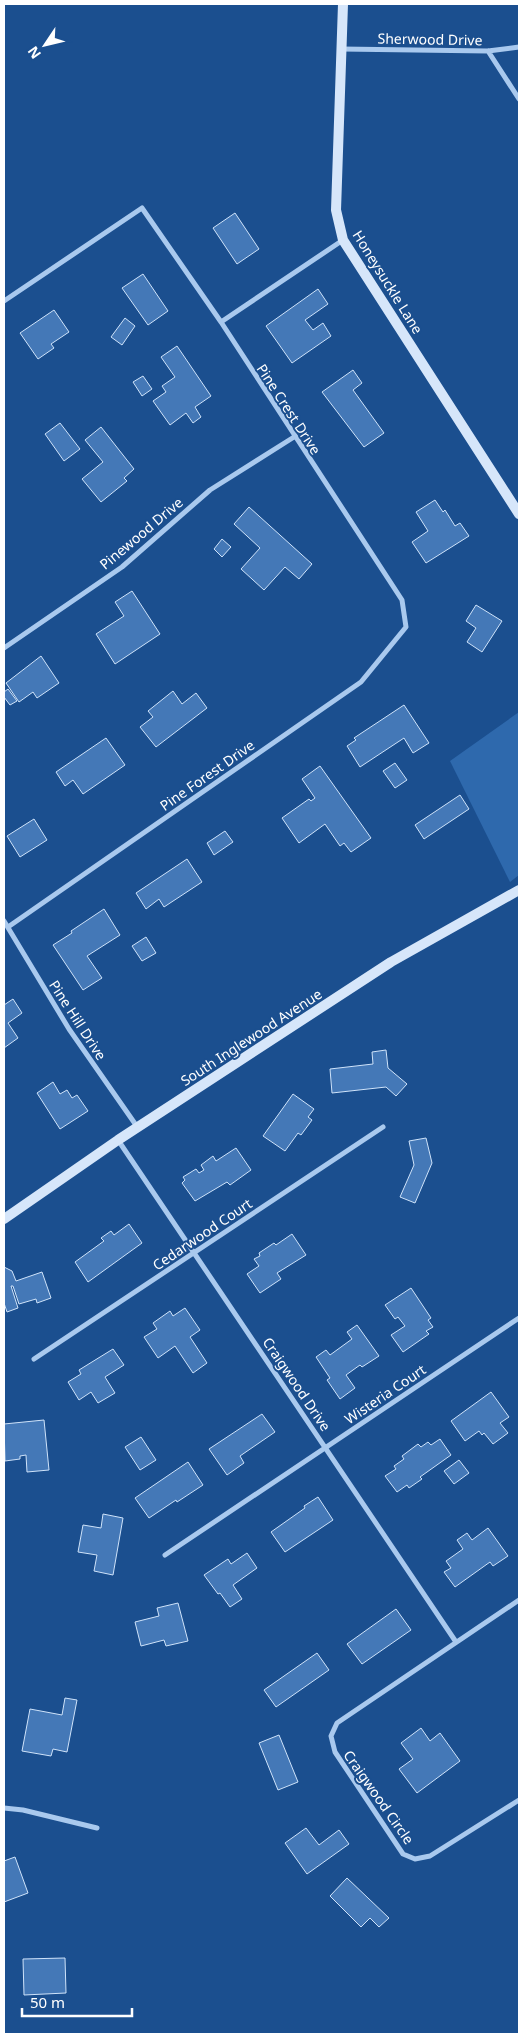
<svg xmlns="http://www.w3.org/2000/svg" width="523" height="2038" font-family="'Noto Sans',sans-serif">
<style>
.green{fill:#2e69ad}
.building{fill:#4478b7;stroke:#cfe3fa}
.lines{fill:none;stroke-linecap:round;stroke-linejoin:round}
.street{stroke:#a9c9ee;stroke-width:5}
.secondary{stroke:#d6e6fa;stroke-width:10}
.labels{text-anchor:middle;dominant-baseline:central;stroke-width:4;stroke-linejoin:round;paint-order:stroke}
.street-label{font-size:14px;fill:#fff;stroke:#1b4f8f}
</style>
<rect width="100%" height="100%" fill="#1b4f8f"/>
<!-- green -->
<path class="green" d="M519 712V875L510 882 450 761Z"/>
<!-- building -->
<path class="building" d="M235 213 259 249 237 264 213 228Z
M143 274 168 311 148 325 122 288Z
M318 289 328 304 305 320 313 330 323 323 331 336 292 363 266 326Z
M54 310 69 332 51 344 54 348 38 359 20 333Z
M125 318 135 326 122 345 111 337Z
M177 346 211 396 195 407 201 417 193 423 186 413 170 425 153 401 166 392 162 386 175 377 161 357Z
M353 370 362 383 353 390 384 433 364 447 322 392Z
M143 376 152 389 142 396 133 382Z
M60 423 80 449 64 461 45 434Z
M101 427 134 469 124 478 127 481 101 502 82 479 103 462 85 440Z
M435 500 443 512 445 510 455 526 460 523 469 536 426 563 412 542 428 531 416 512Z
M249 507 312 564 299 579 285 567 264 590 241 569 260 548 234 524Z
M222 539 231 547 222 557 214 549Z
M132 591 160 634 115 664 96 634 124 616 115 602Z
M476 605 502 621 482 652 467 642 476 628 466 621Z
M41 656 59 683 37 698 33 692 19 702 6 683Z
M8 689 17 701 10 705 4 697V692Z
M173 691 182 704 196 693 207 708 156 747 140 727 153 717 148 711Z
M404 705 429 743 413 753 404 738 360 767 347 746 356 740 354 738Z
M106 738 125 765 83 794 73 780 65 786 56 772Z
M395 763 407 780 395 788 383 771Z
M320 766 371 838 351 852 344 843 340 846 325 824 299 843 282 818 309 799 311 801 315 798 302 779Z
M460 795 469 809 424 839 415 825Z
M34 819 47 840 20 857 7 836Z
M225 831 233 842 214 855 207 843Z
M187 859 202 882 164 907 159 899 146 909 136 893Z
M104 909 120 935 87 956 102 978 83 990 53 945 72 933 71 931Z
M146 937 156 953 142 961 132 946Z
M13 999 22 1013 8 1023 18 1038 4 1048V1005Z
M386 1050 388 1068 407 1084 396 1096 386 1087 332 1093 330 1069 373 1064 372 1052Z
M53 1082 60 1094 67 1090 72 1098 77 1095 88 1111 60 1129 37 1093Z
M293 1094 314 1109 308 1117 312 1120 301 1135 298 1133 285 1151 263 1136Z
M426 1138 432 1163 415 1203 400 1197 414 1165 409 1141Z
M236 1148 251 1170 230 1185 227 1182 195 1201 182 1183 185 1180 183 1177 196 1169 199 1173 204 1170 201 1165 213 1156 216 1161Z
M129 1224 142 1243 88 1282 75 1262 104 1241 101 1238 111 1231 114 1235Z
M292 1234 306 1255 277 1273 281 1279 260 1293 247 1274 259 1266 254 1259 260 1256 259 1253 274 1243 276 1245Z
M4 1267 12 1271 16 1281 42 1272 51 1298 37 1303 36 1299 19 1304 13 1286H11L18 1308 7 1312 4 1303Z
M411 1288 431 1318 428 1320 433 1327 426 1331 429 1334 403 1352 391 1335 405 1326 398 1317 395 1319 385 1305Z
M185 1308 200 1330 190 1337 207 1363 193 1373 175 1346 158 1358 144 1337 157 1329 153 1323 170 1311 173 1316Z
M357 1325 379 1356 362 1367 360 1365 346 1375 355 1388 340 1399 327 1380 330 1378 316 1357 326 1350 330 1355 352 1339 347 1332Z
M113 1349 124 1365 105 1377 115 1393 98 1403 91 1392 79 1400 68 1382 81 1374 79 1370Z
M491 1392 509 1417 500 1423 508 1433 493 1444 484 1433 482 1435 479 1431 465 1441 451 1421Z
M262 1414 275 1432 240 1456 244 1463 227 1475 209 1449Z
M44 1420 49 1470 27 1472 26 1455 20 1456V1459L5 1461 4 1424Z
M141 1437 156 1460 140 1470 125 1447Z
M440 1439 451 1455 420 1477 422 1479 409 1488 407 1485 397 1492 385 1476 396 1469 394 1466 404 1459 402 1456 418 1444 421 1447 428 1442 431 1445Z
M459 1460 469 1473 454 1484 444 1471Z
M188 1462 203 1485 177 1502 176 1500 149 1518 135 1498Z
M318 1497 333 1520 285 1552 271 1532 305 1508 304 1506Z
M103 1514 123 1518 113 1575 94 1571 97 1555 78 1552 83 1525 101 1528Z
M488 1528 508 1556 493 1566 490 1562 455 1587 444 1572 451 1568 446 1561 463 1549 457 1540 467 1533 472 1540Z
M247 1553 257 1568 233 1585 242 1599 230 1607 220 1593 218 1594 204 1575 228 1559 231 1564Z
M178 1603 188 1641 166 1646 164 1640 141 1646 135 1622 159 1616 157 1608Z
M396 1609 411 1630 362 1664 347 1644Z
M317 1653 329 1670 276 1707 264 1690Z
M65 1698 77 1700 67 1752 53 1749 51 1756 22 1751 30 1709 62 1715Z
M421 1728 430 1741 440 1733 460 1761 417 1793 399 1769 413 1759 401 1743Z
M279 1735 298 1782 278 1790 259 1743Z
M306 1828 319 1845 339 1830 349 1844 307 1874 285 1843Z
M15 1857 28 1893 4 1902V1861Z
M347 1878 389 1918 379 1927 370 1918 361 1927 330 1896Z
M65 1958 66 1993 24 1995 23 1959Z"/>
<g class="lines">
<!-- street -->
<path class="street" d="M341 49 488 51 519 47
M488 51 519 99
M4 301 142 208 221 322 402 600 406 627 361 682 8 927
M221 322 343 240
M4 648 122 567 210 490 294 437
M4 921 69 1029 138 1128
M118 1140 456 1642
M34 1359 383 1127
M165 1555 519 1318
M519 1600 337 1723 331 1736 335 1752 403 1854 415 1859 430 1856 519 1800
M4 1808 23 1810 97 1828"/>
<!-- secondary -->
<path class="secondary" d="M343 4 336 210 343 240 519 514
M4 1219 118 1140 391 962 519 890"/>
</g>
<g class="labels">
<!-- street labels -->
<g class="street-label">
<text transform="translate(430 39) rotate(1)">Sherwood Drive</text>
<text transform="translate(388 282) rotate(58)">Honeysuckle Lane</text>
<text transform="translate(289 409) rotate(57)">Pine Crest Drive</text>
<text transform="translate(141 533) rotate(-40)">Pinewood Drive</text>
<text transform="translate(207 775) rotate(-35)">Pine Forest Drive</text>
<text transform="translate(78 1020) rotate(57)">Pine Hill Drive</text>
<text transform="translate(251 1037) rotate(-33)">South Inglewood Avenue</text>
<text transform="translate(202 1234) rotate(-34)">Cedarwood Court</text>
<text transform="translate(297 1384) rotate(56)">Craigwood Drive</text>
<text transform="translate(385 1394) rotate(-34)">Wisteria Court</text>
<text transform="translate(379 1797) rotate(55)">Craigwood Circle</text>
</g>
</g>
<!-- border -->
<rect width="523" height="2038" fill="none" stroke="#ffffff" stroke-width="10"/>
<!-- north arrow -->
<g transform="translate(45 45) rotate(235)" stroke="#1b4f8f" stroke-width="4" paint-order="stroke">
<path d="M0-4L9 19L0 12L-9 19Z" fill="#ffffff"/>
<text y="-8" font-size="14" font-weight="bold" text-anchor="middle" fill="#ffffff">N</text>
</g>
<!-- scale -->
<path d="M22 2008v8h110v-8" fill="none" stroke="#ffffff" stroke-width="2.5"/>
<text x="30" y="2008" font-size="15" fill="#ffffff" stroke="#1b4f8f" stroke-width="4" paint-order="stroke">50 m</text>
</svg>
